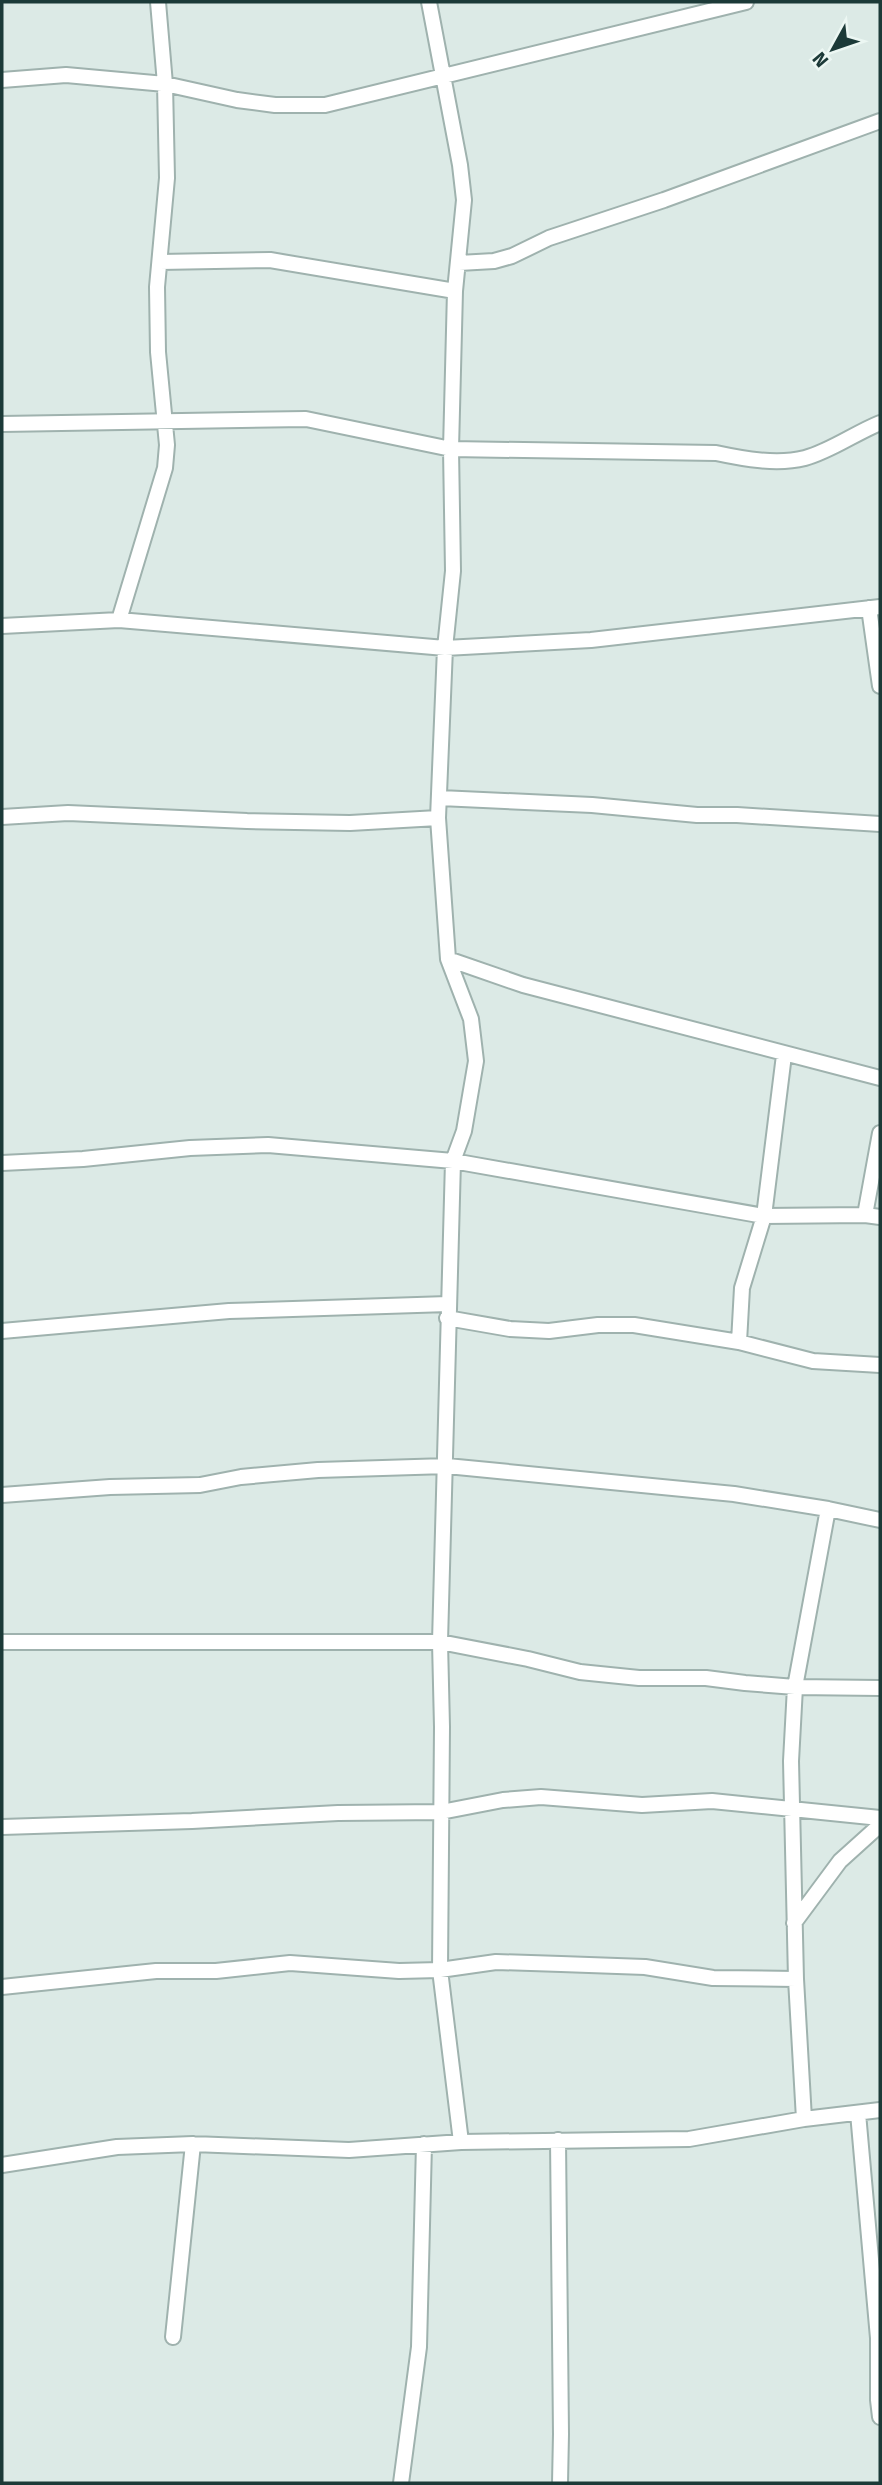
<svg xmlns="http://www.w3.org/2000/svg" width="882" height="2485" font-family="'Fira Sans',sans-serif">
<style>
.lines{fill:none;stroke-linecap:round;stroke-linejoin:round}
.minor-casing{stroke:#9fb2ae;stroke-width:18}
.minor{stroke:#fff;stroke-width:14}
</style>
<rect width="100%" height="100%" fill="#dceae6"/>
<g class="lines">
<!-- minor casing -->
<g class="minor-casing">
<path id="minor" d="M429 2 460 165 464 200 455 291 451 449 453 571 445 648 438 818 448 959 471 1019 476 1061 464 1131 453 1161 440 1642 442 1727 440 1970 461 2142
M2 80 66 75 165 84 237 100 275 105H325L746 2
M160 262 270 260 455 291
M459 263 494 261 512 256 549 238 664 200 880 121
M2 424 306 419 451 449 716 453C744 459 777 465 805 458 831 451 855 433 880 423
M869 608 880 686
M119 620 165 468 167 445 158 352 157 287 167 178 165 84 158 2
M2 626 119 620 445 648 591 640 880 607
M440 798 592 805 697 815H737L880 824
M2 817 68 813 247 821 350 823 438 818
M448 959 523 985 880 1078
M2 1163 83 1159 190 1148 268 1145 453 1161 764 1216 865 1215 880 1217
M865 1215 880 1133
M447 1318 510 1329 549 1331 598 1325H634L739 1342 813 1361 880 1365
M2 1331 229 1311 448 1304
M739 1342 742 1288 764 1216 784 1055
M2 1495 110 1487 200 1485 241 1477 318 1470 447 1466 734 1494 828 1509 880 1520
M2 1642H440L528 1659 580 1672 639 1678H706L745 1683 795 1687 880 1688
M2 1827 192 1821 338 1813 441 1812 503 1800 541 1797 642 1805 712 1801 880 1818
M794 1923 840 1861 880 1825
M2 1987 156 1971H216L290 1963 399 1971 440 1970 496 1962 561 1964 645 1967 713 1978 796 1979
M858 2113 878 2338V2400L880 2417
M804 2119 796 1979 791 1761 795 1687 828 1509
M558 2140 561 2434 560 2483
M2 2165 117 2147 193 2144 349 2150 461 2142 689 2139 804 2119 880 2110
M173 2337 193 2144
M401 2483 419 2347 424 2144"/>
</g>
<!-- minor -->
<use href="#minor" class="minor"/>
</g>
<!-- border -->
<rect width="882" height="2485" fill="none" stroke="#1c3a38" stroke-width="7"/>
<!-- north arrow -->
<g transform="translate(833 49) rotate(230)" stroke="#ecf7f3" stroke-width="5" paint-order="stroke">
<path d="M0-5L12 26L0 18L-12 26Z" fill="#1c3a38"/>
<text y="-10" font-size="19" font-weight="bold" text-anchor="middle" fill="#1c3a38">N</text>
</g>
</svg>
